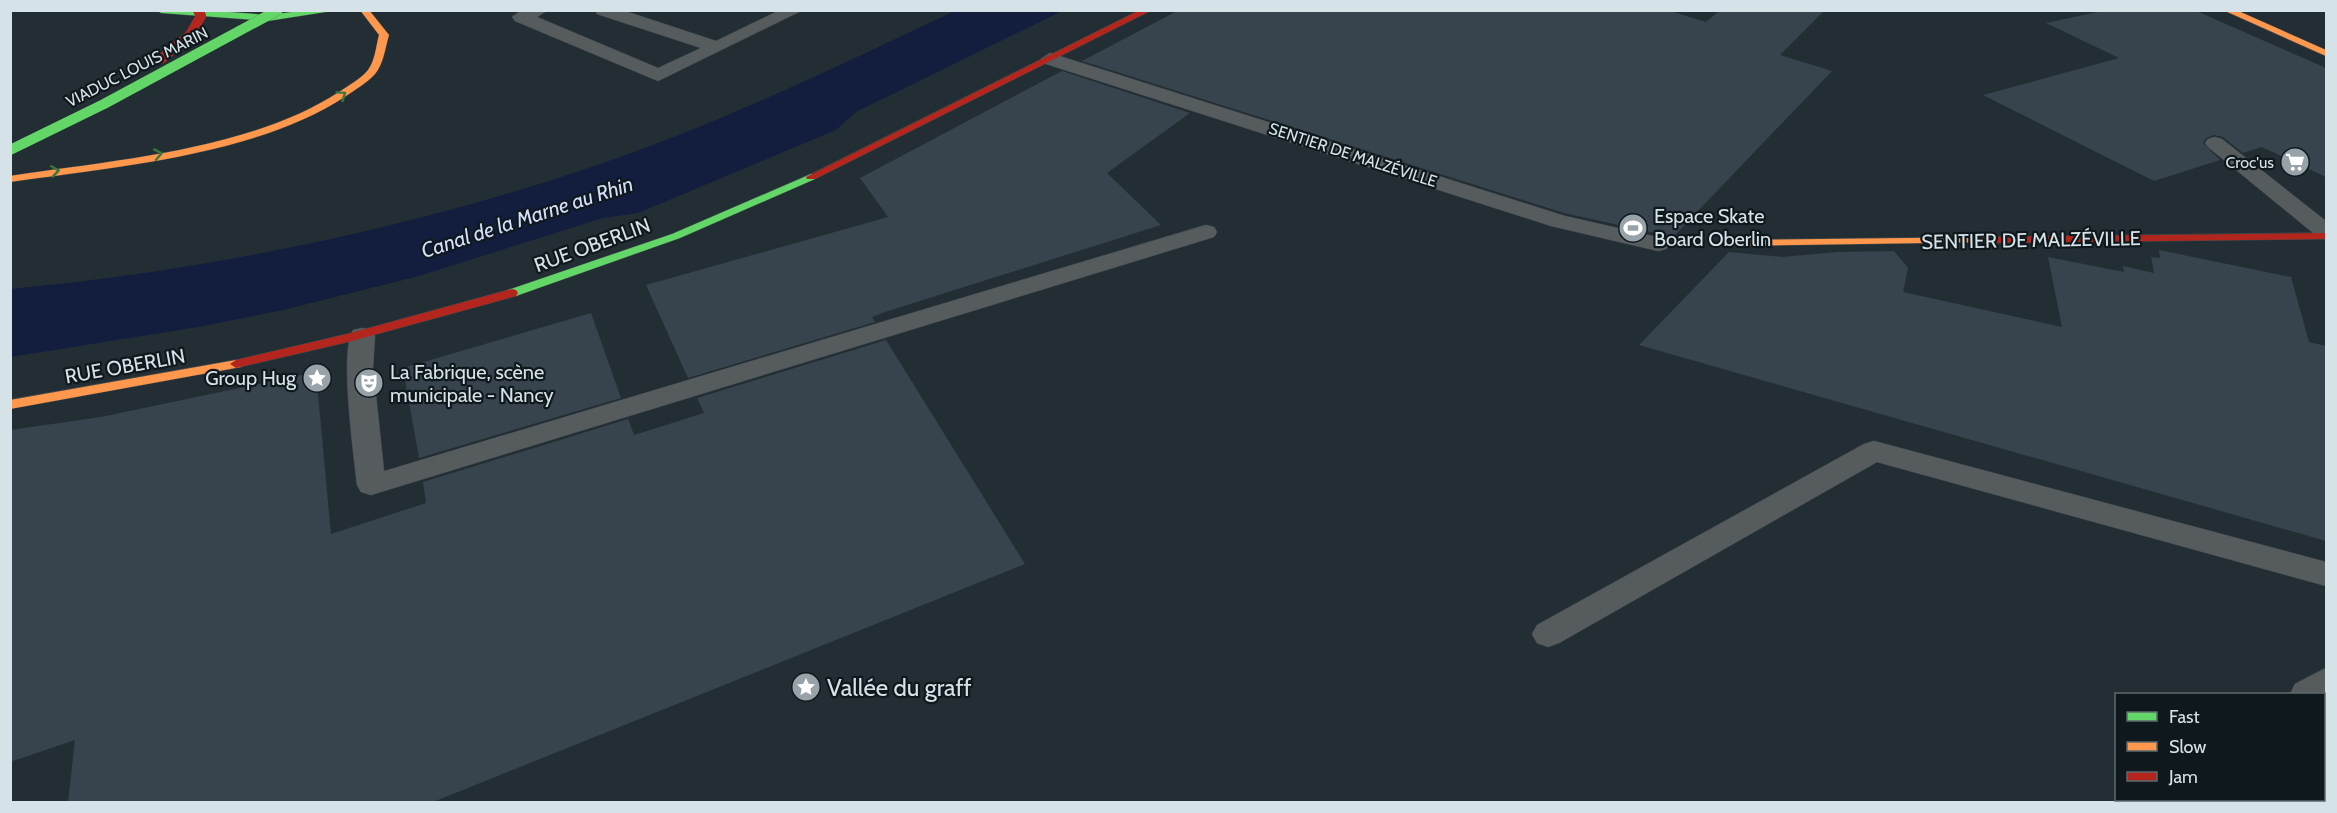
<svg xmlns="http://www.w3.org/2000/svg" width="2337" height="813" font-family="Cabin,sans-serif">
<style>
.water{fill:#131e3e}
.building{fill:#37434d}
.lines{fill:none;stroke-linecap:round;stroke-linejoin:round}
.lane-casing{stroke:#414a4f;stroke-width:1}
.fast-casing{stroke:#414a4f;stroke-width:1}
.slow-casing{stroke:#414a4f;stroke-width:1}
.jam-casing{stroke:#414a4f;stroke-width:1}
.lane{fill:#565b5d;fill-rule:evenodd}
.fast{fill:#63d668;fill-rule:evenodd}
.slow{fill:#ff974d;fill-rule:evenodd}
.jam{fill:#b3261e;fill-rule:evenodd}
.fast-bridge-casing{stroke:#414a4f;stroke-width:10;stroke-linecap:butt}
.jam-bridge-casing{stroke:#414a4f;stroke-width:10;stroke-linecap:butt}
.fast-bridge{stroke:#63d668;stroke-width:10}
.jam-bridge{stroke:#b3261e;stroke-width:10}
.oneway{stroke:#397742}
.labels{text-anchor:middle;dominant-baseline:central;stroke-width:4.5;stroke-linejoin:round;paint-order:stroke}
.far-street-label{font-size:16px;fill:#d5e2e8;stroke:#0f181c}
.far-poi-label{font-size:16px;fill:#d5e2e8;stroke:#0f181c;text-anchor:end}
.poi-label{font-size:20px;fill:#d5e2e8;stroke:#0f181c;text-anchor:start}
.street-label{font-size:20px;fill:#d5e2e8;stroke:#0f181c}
.water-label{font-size:21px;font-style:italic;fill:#d3defa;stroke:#0f181c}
.near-poi-label{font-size:24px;fill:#d5e2e8;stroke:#0f181c;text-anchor:start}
</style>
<rect width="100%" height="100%" fill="#232e34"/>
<!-- water -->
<path class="water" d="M957 10 1062 11 856 112 836 130 638 213 603 218 419 276 283 310 198 327 11 357V289C210 270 410 229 600 164 722 123 839 65 957 10Z"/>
<!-- building -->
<path class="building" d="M1179 10H1667L1706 22 1720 10H1825L1780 55 1832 71 1673 237 1564 213 1082 61Z
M2107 10H2194L2326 68V177L2262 147 2243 153 2223 137 2214 135 2206 138 2203 143 2220 160 2154 181 1983 95 2119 58 2046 23Z
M1062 71 1190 113 1107 173 1161 225 885 312 872 317 875 322 688 378 646 285 888 217 860 178Z
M2159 250 2291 277 2309 342 2326 346V541L1639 345 1729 252 1782 257 1837 252 1894 251 1908 268 1903 292 2062 327 2048 257 2124 272 2123 266 2154 273 2151 257 2160 258Z
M591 313 621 398 419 458 403 368Z
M886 340 1025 564 433 802H68L75 740 10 762V430L101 417 316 372 331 534 426 503 423 482 628 419 634 435 704 413 697 398Z"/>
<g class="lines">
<!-- lane casing -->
<g class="lane-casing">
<path id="lane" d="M522 10H548L537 17 658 68 701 48 597 14 595 10H622L716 41 780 10H803L658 81 515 21 512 17Z
M1050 53 1565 216 1666 239 1670 244 1666 249 1658 251 1551 226 1043 63 1041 59Z
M2215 137 2222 139 2326 221V239L2318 237 2208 147 2205 143 2208 139Z
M1206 225 1214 227 1217 232 1214 237 371 495 361 492 357 485C354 455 339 352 353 330L362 328 371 330 375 336 373 367 384 471Z
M1874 441 2326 562V586L1877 462 1559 643 1548 647 1537 643 1532 634 1537 625 1864 444Z
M2326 668V699L2324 701V694H2290L2295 684Z
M2154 800H2191L2190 802H2153Z"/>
</g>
<!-- fast casing -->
<g class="fast-casing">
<path id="fast" d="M157 10H203L268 15 308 10H338L268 21 161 13Z
M811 174 815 175V179L680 238 516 296H508L506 293 508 290 672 234Z"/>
</g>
<!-- slow casing -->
<g class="slow-casing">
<path id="slow" d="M360 10H369L389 35C385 48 384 63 375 74 367 83 356 89 346 96 258 155 114 167 10 182V176C115 160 250 150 339 92 349 85 361 79 368 70 375 61 376 46 379 35Z
M2223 10H2236L2326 50V56Z
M1991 237 1997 240 1995 242 1735 246 1729 243 1735 240Z
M236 360 242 364 241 367 10 409V400Z"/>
</g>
<!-- jam casing -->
<g class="jam-casing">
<path id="jam" d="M1140 10H1152L815 179H807L806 177Z
M2326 233V239L1991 243 1985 240 1991 237Z
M512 289 516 290 518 293 516 296 348 342 236 368 230 364 236 360 347 334Z"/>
</g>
<!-- lane -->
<use href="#lane" class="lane"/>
<!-- fast -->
<use href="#fast" class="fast"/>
<!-- slow -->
<use href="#slow" class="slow"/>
<!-- jam -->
<use href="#jam" class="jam"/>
<!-- fast-bridge casing -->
<g class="fast-bridge-casing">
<path id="fast-bridge" d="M10 150 104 104 278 10"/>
</g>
<!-- jam-bridge casing -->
<g class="jam-bridge-casing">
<path id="jam-bridge" d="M161 59 190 35 201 16 198 10"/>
</g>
<!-- fast-bridge -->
<use href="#fast-bridge" class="fast-bridge"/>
<!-- jam-bridge -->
<use href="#jam-bridge" class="jam-bridge"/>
</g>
<!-- one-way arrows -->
<defs><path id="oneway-chevron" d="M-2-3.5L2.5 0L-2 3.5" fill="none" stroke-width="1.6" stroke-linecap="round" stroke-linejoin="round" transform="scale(1.5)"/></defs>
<g class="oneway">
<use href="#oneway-chevron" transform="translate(342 95) rotate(-34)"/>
<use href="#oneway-chevron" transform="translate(158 154) rotate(-11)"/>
<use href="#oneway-chevron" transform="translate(55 171) rotate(-9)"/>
</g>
<!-- icons -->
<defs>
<g id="supermarket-disc" transform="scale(1.5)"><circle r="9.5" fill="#97a3a9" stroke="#0f181c"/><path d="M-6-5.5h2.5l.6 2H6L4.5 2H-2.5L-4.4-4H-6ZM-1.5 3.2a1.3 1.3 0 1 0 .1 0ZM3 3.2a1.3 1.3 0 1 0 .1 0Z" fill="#fff"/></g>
<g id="stadium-disc" transform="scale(1.5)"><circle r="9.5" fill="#97a3a9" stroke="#0f181c"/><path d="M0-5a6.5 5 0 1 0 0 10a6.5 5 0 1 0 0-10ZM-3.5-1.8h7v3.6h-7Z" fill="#fff"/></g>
<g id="sight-disc" transform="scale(1.5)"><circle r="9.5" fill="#97a3a9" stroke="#0f181c"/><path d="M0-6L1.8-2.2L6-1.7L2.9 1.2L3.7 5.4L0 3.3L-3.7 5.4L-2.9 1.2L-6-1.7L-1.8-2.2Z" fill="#fff"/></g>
<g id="theatre-disc" transform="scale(1.5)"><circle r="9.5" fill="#97a3a9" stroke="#0f181c"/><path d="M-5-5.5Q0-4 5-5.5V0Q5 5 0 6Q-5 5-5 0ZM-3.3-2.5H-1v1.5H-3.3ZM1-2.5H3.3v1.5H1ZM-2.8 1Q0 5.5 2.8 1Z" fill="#fff"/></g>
</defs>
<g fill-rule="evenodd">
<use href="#supermarket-disc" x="2295" y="162"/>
<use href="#stadium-disc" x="1633" y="228"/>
<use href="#sight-disc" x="317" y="378"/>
<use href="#theatre-disc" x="369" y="383"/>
<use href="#sight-disc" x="806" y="687"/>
</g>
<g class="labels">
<!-- far-street labels -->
<g class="far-street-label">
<text transform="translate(137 67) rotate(-27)">VIADUC LOUIS MARIN</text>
<text transform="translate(1353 155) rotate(18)">SENTIER DE MALZÉVILLE</text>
</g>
<!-- far-poi labels -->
<g class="far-poi-label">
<text x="2274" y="162">Croc'us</text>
</g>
<!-- poi labels -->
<g class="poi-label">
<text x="1654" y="216">Espace Skate<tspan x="1654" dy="23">Board Oberlin</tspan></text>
<text x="390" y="372">La Fabrique, scène<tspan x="390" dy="23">municipale - Nancy</tspan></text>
<text x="296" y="378" text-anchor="end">Group Hug</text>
</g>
<!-- street labels -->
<g class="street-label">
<text transform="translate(2031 240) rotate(-1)">SENTIER DE MALZÉVILLE</text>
<text transform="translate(592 245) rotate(-20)">RUE OBERLIN</text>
<text transform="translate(125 366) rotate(-10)">RUE OBERLIN</text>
</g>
<!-- water labels -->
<g class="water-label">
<text transform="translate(527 217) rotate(-18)">Canal de la Marne au Rhin</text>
</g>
<!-- near-poi labels -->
<g class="near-poi-label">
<text x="827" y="687">Vallée du graff</text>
</g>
</g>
<!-- border -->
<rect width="2337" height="813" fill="none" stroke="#d5e2e8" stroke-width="24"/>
<!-- legend -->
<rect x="2115" y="693" width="210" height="108" fill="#0f181c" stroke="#5e696e" stroke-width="1.5"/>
<rect x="2127" y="712" width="30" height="9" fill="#63d668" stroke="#5e696e" stroke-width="1.5"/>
<text x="2169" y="723" font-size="18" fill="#d5e2e8">Fast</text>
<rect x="2127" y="742" width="30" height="9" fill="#ff974d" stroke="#5e696e" stroke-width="1.5"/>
<text x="2169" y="753" font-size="18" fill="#d5e2e8">Slow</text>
<rect x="2127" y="772" width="30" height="9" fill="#b3261e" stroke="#5e696e" stroke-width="1.5"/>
<text x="2169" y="783" font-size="18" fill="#d5e2e8">Jam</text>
</svg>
